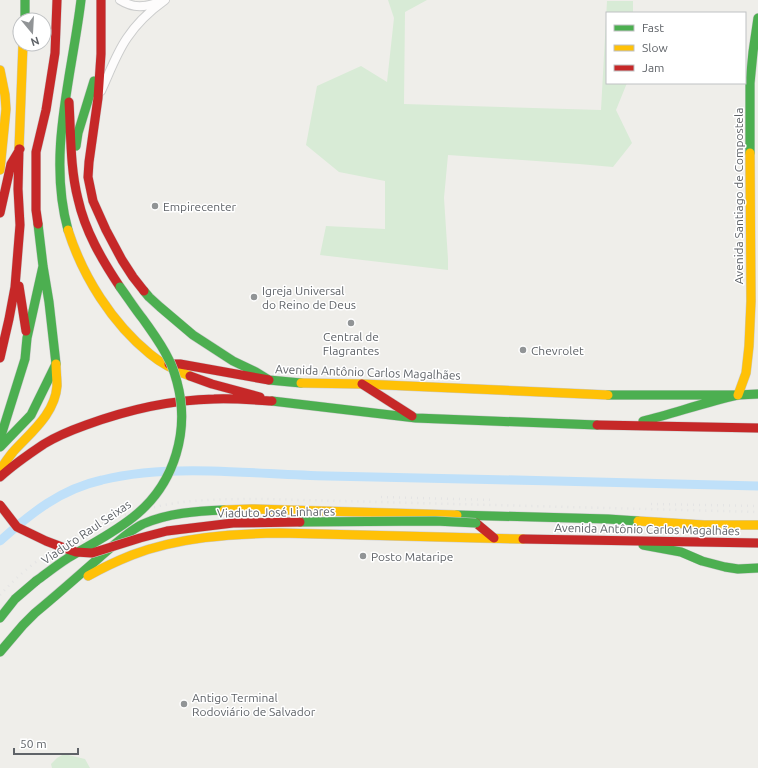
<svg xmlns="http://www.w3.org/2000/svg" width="758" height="768" font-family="Ubuntu,sans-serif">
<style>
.green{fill:#d8ebd6}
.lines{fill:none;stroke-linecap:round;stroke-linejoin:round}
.canal{stroke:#bfe0f9;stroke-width:9}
.street-casing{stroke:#cbcccc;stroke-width:10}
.fast-casing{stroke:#cacacb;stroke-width:10}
.slow-casing{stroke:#cacacb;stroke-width:10}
.jam-casing{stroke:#cacacb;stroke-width:10}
.street{stroke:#fdfcfc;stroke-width:8}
.fast{stroke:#4caf50;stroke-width:9}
.slow{stroke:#ffc107;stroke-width:9}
.jam{stroke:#c62828;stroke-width:9}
.rail{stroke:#e4e4e4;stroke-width:2.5;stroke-dasharray:1 5;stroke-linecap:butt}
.fast-bridge-casing{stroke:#cacacb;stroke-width:10;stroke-linecap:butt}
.jam-bridge-casing{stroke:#cacacb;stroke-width:10;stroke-linecap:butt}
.fast-bridge{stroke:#4caf50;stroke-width:9}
.jam-bridge{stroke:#c62828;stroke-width:9}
.poi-dot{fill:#919496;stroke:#fff;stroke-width:1.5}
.labels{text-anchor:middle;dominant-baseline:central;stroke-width:3;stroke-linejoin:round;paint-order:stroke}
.street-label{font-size:12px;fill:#5f6368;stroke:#fff}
.poi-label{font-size:12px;fill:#5f6368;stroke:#fff;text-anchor:start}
</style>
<rect width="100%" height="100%" fill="#efeeea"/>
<!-- green -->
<path class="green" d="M388 0H427L405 12 404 104 601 110 607 1H633V13H607V83H627L616 110 632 143 613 167 579 164 448 155 444 198 448 259V270L320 255 326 226 385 229V181L339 172 306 145 317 86 361 66 387 82 394 18Z
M64 754 85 759 90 768H52L51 764 57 758Z"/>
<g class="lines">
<!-- canal -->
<path class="canal" d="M0 541C31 513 61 489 102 480 138 471 174 470 211 471 250 472 289 475 328 476 471 479 615 482 758 486"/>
<!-- street casing -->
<g class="street-casing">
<path id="street" d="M120 0C134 9 145 7 160 2
M101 91C109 74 116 54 127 38 137 23 151 10 165 0"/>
</g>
<!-- fast casing -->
<g class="fast-casing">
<path id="fast" d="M25 0V20
M76 146 78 133 94 81
M750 153V83L753 52 758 18
M68 230C47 154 72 76 81 0
M144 291 149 297 160 307 193 335 233 361 256 372 269 380 301 383
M608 395H738L758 394
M272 401 416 418 597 425
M643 421C675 413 706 402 738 395
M0 439 25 359 27 338 43 266
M0 447 31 415 56 364 49 302 43 266 38 224
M457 515 608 519 638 521
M643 545 681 552 702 561 725 567 738 569 758 568
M0 618 15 599 36 581
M0 652 23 625 35 613C57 595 78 576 100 557 113 546 127 532 143 524 168 513 197 511 224 510"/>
</g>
<!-- slow casing -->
<g class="slow-casing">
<path id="slow" d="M0 70 5 95 6 109 0 170
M19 149 23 44
M68 230C83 277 112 323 150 354 162 364 176 371 190 376
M301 383 362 384 608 395
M738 395 746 373 749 346 751 301 750 153
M0 470C4 464 8 458 13 452 30 433 55 414 57 386 57 379 56 371 56 364
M224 510 252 509 457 515
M638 521 704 525H758
M280 533 523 539
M88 576C102 568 117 561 132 555 179 537 230 534 280 533"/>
</g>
<!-- jam casing -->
<g class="jam-casing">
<path id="jam" d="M101 0V54L98 98 89 162 88 177 93 201 106 230 122 260 133 277 144 291
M69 102C71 134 70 168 78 199 85 231 102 260 120 287
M0 213 11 164 20 149
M38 224 36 210V152L46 110 55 53 57 0
M19 286 26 331
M0 358 9 319 15 287 20 225 18 189 19 149
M169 364H180L269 380
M190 376 212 384 260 397
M362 384 412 416
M597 425 758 428
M0 477C13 465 29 454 44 444 57 436 72 430 86 425 127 410 170 400 214 399 233 398 253 400 272 401
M476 523 494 538
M523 539 758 543"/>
</g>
<!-- street -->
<use href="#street" class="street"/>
<!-- fast -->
<use href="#fast" class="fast"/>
<!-- slow -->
<use href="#slow" class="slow"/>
<!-- jam -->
<use href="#jam" class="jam"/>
<!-- rail -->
<path class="rail" d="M381 497 495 500
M651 504 758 506
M0 595C47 543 114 511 183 502 210 499 238 499 265 499L758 512"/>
<!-- fast-bridge casing -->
<g class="fast-bridge-casing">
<path id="fast-bridge" d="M300 522 435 521 476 523
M36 581C47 573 57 565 68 558 91 544 116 532 137 514 175 482 190 430 177 382 175 375 173 367 169 360 162 345 152 332 143 319 135 309 128 298 120 287"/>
</g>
<!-- jam-bridge casing -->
<g class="jam-bridge-casing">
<path id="jam-bridge" d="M0 505 17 527 46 541 67 549 76 552 92 553 140 538 167 531 233 523 300 522"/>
</g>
<!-- fast-bridge -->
<use href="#fast-bridge" class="fast-bridge"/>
<!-- jam-bridge -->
<use href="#jam-bridge" class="jam-bridge"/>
</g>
<!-- markers -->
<g class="poi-dot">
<circle cx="155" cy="206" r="4"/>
<circle cx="254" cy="297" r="4"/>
<circle cx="351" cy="323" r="4"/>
<circle cx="523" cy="350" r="4"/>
<circle cx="363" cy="556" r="4"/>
<circle cx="184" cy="704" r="4"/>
</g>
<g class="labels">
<!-- street labels -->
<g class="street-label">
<text transform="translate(738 196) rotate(-90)">Avenida Santiago de Compostela</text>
<text transform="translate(368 372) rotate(2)">Avenida Antônio Carlos Magalhães</text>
<text transform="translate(276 512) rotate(-1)">Viaduto José Linhares</text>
<text transform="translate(647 529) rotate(1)">Avenida Antônio Carlos Magalhães</text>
<text transform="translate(86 532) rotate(-34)">Viaduto Raul Seixas</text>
</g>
<!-- poi labels -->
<g class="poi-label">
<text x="163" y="206">Empirecenter</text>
<text x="262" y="290">Igreja Universal<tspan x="262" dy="14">do Reino de Deus</tspan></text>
<text x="351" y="336" text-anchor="middle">Central de<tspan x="351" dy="14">Flagrantes</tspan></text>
<text x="531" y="350">Chevrolet</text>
<text x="371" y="556">Posto Mataripe</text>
<text x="192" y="697">Antigo Terminal<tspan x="192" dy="14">Rodoviário de Salvador</tspan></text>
</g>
</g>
<!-- legend -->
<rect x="606" y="12" width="140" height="72" fill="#ffffff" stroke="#bfc1c3"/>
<rect x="614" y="25" width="20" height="6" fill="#4caf50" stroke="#bfc1c3"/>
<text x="642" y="32" font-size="12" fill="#5f6368">Fast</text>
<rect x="614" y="45" width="20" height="6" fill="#ffc107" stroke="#bfc1c3"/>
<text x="642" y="52" font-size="12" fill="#5f6368">Slow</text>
<rect x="614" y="65" width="20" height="6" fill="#c62828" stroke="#bfc1c3"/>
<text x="642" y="72" font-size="12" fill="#5f6368">Jam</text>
<!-- north arrow -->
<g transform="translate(32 32) rotate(162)"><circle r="19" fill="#ffffff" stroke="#bfc1c3"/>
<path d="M0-3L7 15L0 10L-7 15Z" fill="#919496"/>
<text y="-6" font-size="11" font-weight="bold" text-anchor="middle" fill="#5f6368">N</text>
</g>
<!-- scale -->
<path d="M14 748v6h64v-6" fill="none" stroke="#5f6368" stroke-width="2"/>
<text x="20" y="748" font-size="12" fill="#5f6368" stroke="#ffffff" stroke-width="3" paint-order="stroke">50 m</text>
</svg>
